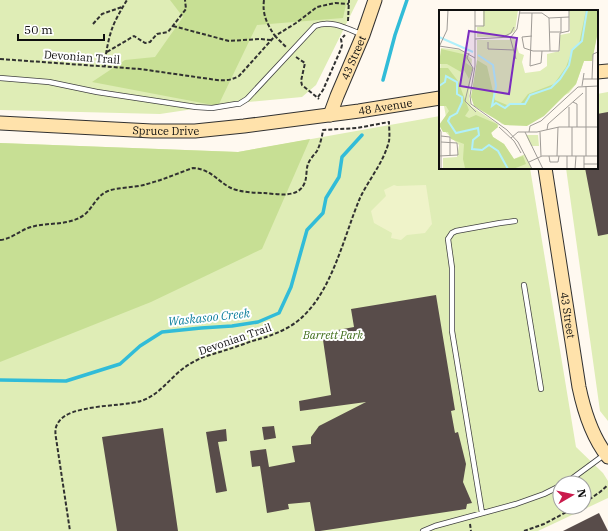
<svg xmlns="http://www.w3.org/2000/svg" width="608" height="531" font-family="'IBM Plex Serif',serif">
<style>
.green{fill:#dfedb6;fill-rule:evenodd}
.forest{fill:#c7df94}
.pitch{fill:#eff3c9}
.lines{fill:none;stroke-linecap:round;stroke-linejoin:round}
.stream{stroke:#31bcd8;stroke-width:3.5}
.building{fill:#584c4a}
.lane-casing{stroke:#424242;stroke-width:6}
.secondary-casing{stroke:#313131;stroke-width:15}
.path{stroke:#313131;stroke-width:2;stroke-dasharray:4 2;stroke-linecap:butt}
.lane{stroke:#fff;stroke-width:4.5}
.secondary{stroke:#ffe2ab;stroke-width:13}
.labels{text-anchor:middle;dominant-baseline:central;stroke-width:4;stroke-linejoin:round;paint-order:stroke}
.street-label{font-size:11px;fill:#0f0f0f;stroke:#fff}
.park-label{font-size:11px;font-style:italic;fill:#3e6c19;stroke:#fff}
.water-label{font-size:12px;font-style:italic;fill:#0d7f9c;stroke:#fff}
.inset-river{fill:none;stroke:#b0f0fb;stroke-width:2}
.inset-road{fill:none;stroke:#9f9b96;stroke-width:1}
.view{fill:#7b2cbf;fill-opacity:0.15;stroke:#7b2cbf;stroke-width:2}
.inset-edge{fill:none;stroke:#0f0f0f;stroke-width:2}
</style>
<rect width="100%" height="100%" fill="#fff9f0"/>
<!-- green -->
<path class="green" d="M0 0H358L316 85 302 97 227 104 160 114 0 110Z
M608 92V421L600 411 566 168H597V94Z
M440 116V168H530L576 447 603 473 608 481V498L538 531H0V143L238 152ZM560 483H584V507H560Z"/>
<!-- forest -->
<path class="forest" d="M170 0H347L343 18 257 25 218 106 92 82 125 60 155 57 183 17Z
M310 139 262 249 151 302 0 362V143L238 152Z"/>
<!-- pitch -->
<path class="pitch" d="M394 185 397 186 426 185 432 224 425 233 407 235 401 240 391 238 392 233 374 223 371 211 386 196 384 190Z"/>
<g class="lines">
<!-- stream -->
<path class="stream" d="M383 80 395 35 407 0
M0 380 66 381 120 364 140 346 162 332 201 328 232 326 258 322 279 313 291 287 307 230 323 213 326 198 339 177 342 157 362 135"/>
</g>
<!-- building -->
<path class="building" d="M608 112V234L598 236 585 168H597V114Z
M436 295 455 410 451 411 455 433 458 432 466 464 463 482 472 503 467 504 466 509 320 531H315L310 502 288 504 289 509 267 513 260 466 252 467 250 451 266 449 269 467 295 462 292 446 311 444V437L319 426 366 402 300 411 299 401 331 395 322 333 354 327 351 309Z
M274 426 276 438 264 440 262 427Z
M163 428 178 531H117L102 437Z
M226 429 227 441 218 442 227 491 216 493 206 432Z
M599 513 608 531H563Z"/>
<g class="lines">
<!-- lane casing -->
<g class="lane-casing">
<path id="lane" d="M0 78 49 82 97 92 196 107 212 108 236 104H239L247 99 315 26C331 19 348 29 363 35
M524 285 541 389
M566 483 604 455
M482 513 452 331V268L448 239 452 233 456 231 500 223 515 221
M423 531 435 526 516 504 544 494 560 486"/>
</g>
<!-- secondary casing -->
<g class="secondary-casing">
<g id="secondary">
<path d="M597 72 608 71"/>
<path id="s1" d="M330 115 337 96 363 35 375 0"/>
<path id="s2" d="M0 123 152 131H195L244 126 359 111 440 98"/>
<path id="s3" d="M545 168 579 387C584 411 592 437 608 457"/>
</g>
</g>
<!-- path -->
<path class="path" d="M264 0C262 14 267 24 275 36L296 23 317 7 335 3 349 4
M348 21 349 0
M93 24 102 14 122 7
M173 26 229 41 260 39 271 40
M107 52 134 36 145 43 150 42 157 34 168 32 186 9 185 0
M296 57 305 63 301 81 302 85 319 99
M0 59 140 69 217 80C225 81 232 80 239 76L275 36 286 47
M105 66C105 55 109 36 113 26 117 17 122 8 127 0
M318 97 323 90 341 49 342 45 341 39 345 35
M0 240C12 239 20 230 31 227 48 222 69 226 84 215 93 208 96 196 108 191 118 187 135 188 147 184 163 180 178 173 193 168 211 169 217 181 231 188 239 192 255 193 264 193 278 194 299 199 305 182 307 176 306 169 308 164 310 159 314 155 317 151 320 145 322 137 323 130L357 128 389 122C389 128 390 135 389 141 384 162 369 179 360 198 342 240 330 305 287 328 276 334 264 338 252 341 236 347 220 352 203 357 195 361 187 365 180 371 167 382 157 396 141 401 121 407 68 404 58 423 55 427 55 432 56 438L70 531
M584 503 600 492 608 485
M470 524 471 531
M524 531 544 524 576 507"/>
<!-- lane -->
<use href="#lane" class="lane"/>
<!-- secondary -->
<use href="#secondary" class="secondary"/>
</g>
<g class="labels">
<!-- street labels -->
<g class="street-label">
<text transform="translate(82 57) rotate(4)">Devonian Trail</text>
<text stroke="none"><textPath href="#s1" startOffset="62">43 Street</textPath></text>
<text stroke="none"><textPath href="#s2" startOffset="387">48 Avenue</textPath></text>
<text stroke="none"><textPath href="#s2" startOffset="166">Spruce Drive</textPath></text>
<text stroke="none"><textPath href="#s3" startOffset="149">43 Street</textPath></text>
<text transform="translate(235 339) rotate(-19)">Devonian Trail</text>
</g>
<!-- park labels -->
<g class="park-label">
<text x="333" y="335">Barrett Park</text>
</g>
<!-- water labels -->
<g class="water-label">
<text transform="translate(209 317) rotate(-6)">Waskasoo Creek</text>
</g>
</g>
<!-- overview -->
<g transform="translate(439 10)">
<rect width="159" height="159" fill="#fff9f0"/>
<path d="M44 0H79L76 21 67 27H38V17L44 16ZM130 0H159V21L153 51H145L137 74 130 83 66 115 63 114 32 87 38 57V30H70L75 27 80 43 85 45 83 52 86 63 101 61 108 56V44L121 41V25L131 23ZM2 38 22 40 33 49 30 88 32 96 60 115 52 122 54 127 65 134 75 149 86 144 93 159 4 158V148L18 147 20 135 0 116 7 107 5 96H0ZM87 125H99L100 136H92Z" fill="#dfedb6"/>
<path d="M147 0H159V21L153 51H145L137 74 105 106 88 116 66 115 35 96 32 87 38 50 48 56 56 90 68 95 82 93 89 84 115 74 127 57 133 41 140 34ZM2 39 28 45 27 53 34 58 30 69 25 60 22 62 8 54H0ZM0 58H9L19 71 30 100 26 106 30 108 37 105 58 114 59 117 52 123 54 127 65 134 75 149 84 146 87 154 74 159 26 158 24 149 25 134 12 129 9 122H4L0 115 10 101 7 96H0Z" fill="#c7df94"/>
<path class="inset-river" d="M0 27 34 42M39 45 54 55 57 76 53 96 57 93 66 98 71 94H86L91 85 112 78 121 69 130 55 133 40 143 31 148 0M0 76 6 72 7 66 18 72V84L23 87V92L18 103 11 107 9 111 17 123 39 118 40 125 34 130 33 139 43 140 50 135 59 141 69 159"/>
<path class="inset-road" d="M36 0V56L31 86 32 94 68 120 79 132 93 159M81 3H103L110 8 130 7M93 3 91 56 102 53 103 41M110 8 111 41M36 16H45V0M111 22H122V7M66 26 72 23 75 17M93 26 83 27 85 38 94 41H120L121 23 130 21V0M71 27 77 49M36 29 72 27 78 19 81 0M49 32V39L75 40M0 36 20 39 36 48M0 37 8 20 9 0M30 43 28 48 34 58 26 91 37 102M144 69H159M153 69 154 44 159 42M143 76 145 63M134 92 138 94V117M130 97V117M0 117 2 122V159M60 117 75 131 82 143M108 120 109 114 144 83M86 122 104 159M90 122 91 116 102 111 139 77 159 76M101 122 102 146M2 126 11 127V146M72 128 79 122H98L120 117H159M0 146 19 145 18 133 2 132M110 146 111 152H119L120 146M118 146 119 117M133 146V117M145 146V159M147 146V76M90 152 103 146H159M145 154H159M128 159V146M136 159 137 146"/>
<path class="view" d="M30 21 78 28 70 84 21 76Z"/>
<rect width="159" height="159" class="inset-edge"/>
</g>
<!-- north arrow -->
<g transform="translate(572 495) rotate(81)"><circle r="19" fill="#ffffff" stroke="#9f9f9f"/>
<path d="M0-3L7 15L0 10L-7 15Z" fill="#ca1b4c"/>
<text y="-6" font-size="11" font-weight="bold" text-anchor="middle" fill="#0f0f0f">N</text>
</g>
<!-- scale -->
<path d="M18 34v6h86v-6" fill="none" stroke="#0f0f0f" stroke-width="2"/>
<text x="24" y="34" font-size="12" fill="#0f0f0f" stroke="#ffffff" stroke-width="3" paint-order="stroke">50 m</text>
</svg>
